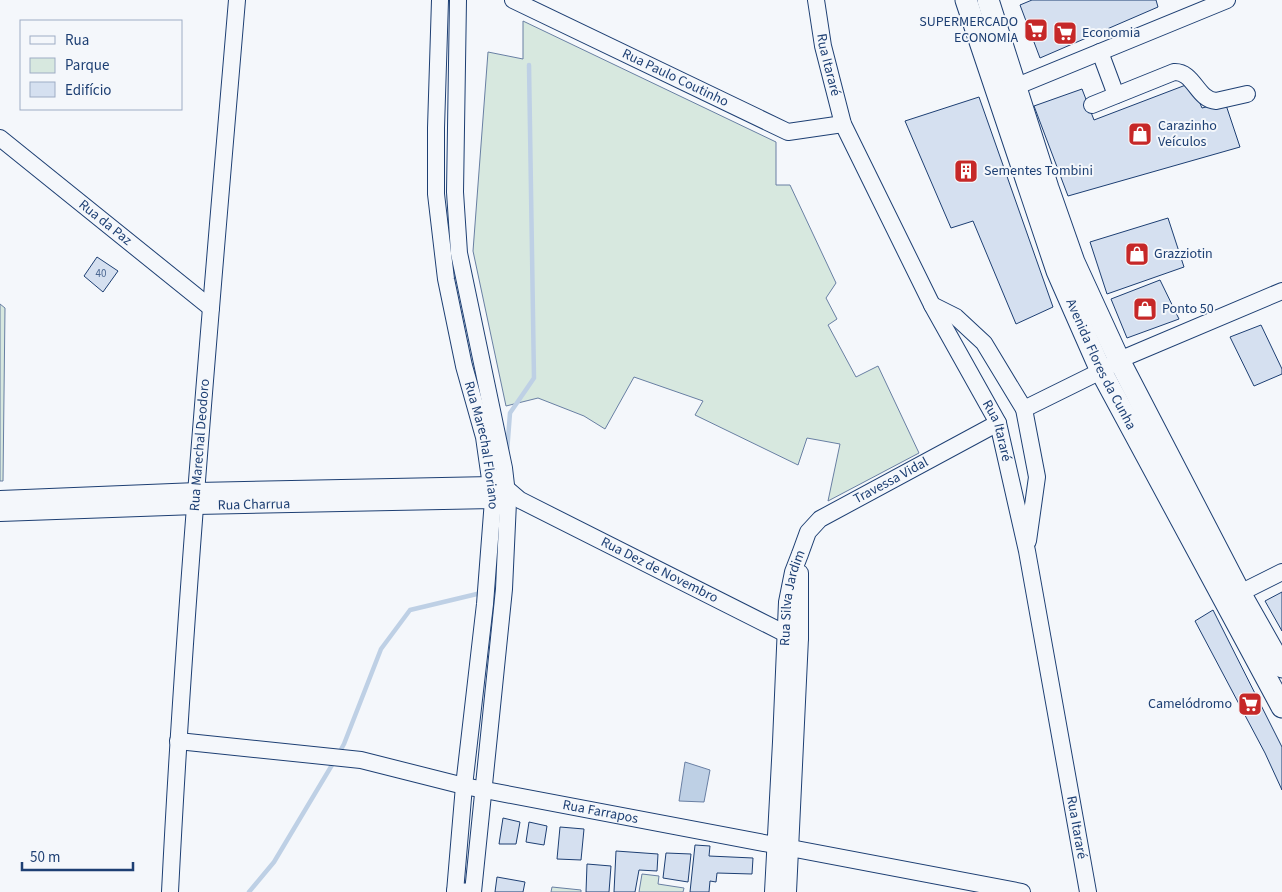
<svg xmlns="http://www.w3.org/2000/svg" width="1282" height="892" font-family="'Source Sans 3',sans-serif">
<style>
.green{fill:#d7e8df;stroke:#687fa3}
.water{fill:#bed0e5;stroke:#687fa3}
.lines{fill:none;stroke-linecap:round;stroke-linejoin:round}
.stream{stroke:#bed0e5;stroke-width:4.5}
.building{fill:#d5e0f0;stroke:#1d3f73}
.minor-casing{stroke:#1d3f73;stroke-width:18}
.major-casing{stroke:#1d3f73;stroke-width:23}
.minor{stroke:#f4f7fb;stroke-width:16}
.major{stroke:#f4f7fb;stroke-width:21}
.labels{text-anchor:middle;dominant-baseline:central;stroke-width:4;stroke-linejoin:round;paint-order:stroke}
.number-label{font-size:11px;fill:#4b6792}
.poi-label{font-size:14px;fill:#1d3f73;stroke:#f4f7fb;text-anchor:start}
.street-label{font-size:14px;fill:#1d3f73;stroke:#f4f7fb}
</style>
<rect width="100%" height="100%" fill="#f4f7fb"/>
<!-- green -->
<path class="green" d="M523 21 776 142V185H790L836 283 826 298 837 319 828 325 856 377 878 366 919 453 828 501 840 444 807 438 798 465 695 415 703 401 634 377 605 429 584 416 538 398 506 406 473 251 488 52 523 59Z
M0 304 5 308 3 481H0Z
M642 874 659 876 658 884 684 888 683 892H639Z
M552 887 581 890V892H551Z"/>
<!-- water -->
<path class="water" d="M685 762 710 770 704 802 679 801Z"/>
<g class="lines">
<!-- stream -->
<path class="stream" d="M507 452 510 413 534 378 529 65
M339 753 344 744 381 649 410 610 481 593
M249 892 274 862 335 760"/>
</g>
<!-- building -->
<path class="building" d="M1032 0H1156L1158 7 1040 58 1020 5Z
M1191 83 1202 108 1225 102 1240 147 1068 196 1034 106 1082 89 1094 120Z
M979 97 1053 307 1016 324 973 221 951 228 905 121Z
M1168 218 1184 267 1107 294 1090 242Z
M97 257 118 271 103 292 84 276Z
M1160 280 1179 319 1127 338 1111 299Z
M1261 325 1282 369V374L1254 386 1230 337Z
M1282 592V631L1265 601Z
M1213 610 1282 747V790L1265 753 1195 621Z
M503 818 520 822 516 844H499Z
M529 822 547 826 544 845 526 842Z
M560 827 584 829 581 860 557 859Z
M695 845 710 846 709 856 753 858 752 874 717 873 716 882 710 881 709 892H690Z
M616 851 658 854 657 871 639 870 635 892H614Z
M666 853 691 854 688 882 663 878Z
M587 864 611 866 609 892H586Z
M497 877 525 882 523 892H495Z"/>
<g class="lines">
<!-- minor casing -->
<g class="minor-casing">
<g id="minor">
<path id="s1" d="M440 0 436 128V194L446 279 464 366 484 437 493 500 485 604 464 786 455 892"/>
<path id="s2" d="M513 0 788 132 843 124"/>
<path id="s3" d="M816 0 823 46 843 124 932 305 998 423 1027 551 1088 892"/>
<path d="M1100 52 1116 95"/>
<path d="M1005 91 1227 0"/>
<path d="M1092 105 1174 72C1194 71 1197 100 1216 101L1247 94"/>
<path id="s4" d="M0 138 211 308"/>
<path d="M932 305 956 317 984 343 1024 409 1037 477 1028 541"/>
<path d="M1024 409 1101 371 1119 360 1282 291"/>
<path id="s5" d="M0 499 197 491 492 485 506 488 520 500 786 634 800 638"/>
<path id="s6" d="M0 513 196 506 493 500 502 501"/>
<path d="M1240 593 1282 572"/>
<path id="s7" d="M178 741 361 760 464 786 1022 892"/>
<path d="M455 891 473 892 504 589 508 502 504 468 459 253 455 192 458 0"/>
<path id="s8" d="M170 892C185 594 212 297 237 0"/>
<path id="s9" d="M773 892 781 742 787 602 793 572 800 554 808 532 820 519 998 423"/>
<path d="M788 892 800 638V573"/>
</g>
</g>
<!-- major casing -->
<g class="major-casing">
<g id="major">
<path id="s10" d="M966 0 1057 271 1101 371 1282 707"/>
<path d="M988 0 1048 188 1074 262 1119 360 1240 593 1282 667"/>
</g>
</g>
<!-- minor -->
<use href="#minor" class="minor"/>
<!-- major -->
<use href="#major" class="major"/>
</g>
<!-- icons -->
<defs>
<g id="supermarket-square" transform="scale(1.25)"><rect x="-9" y="-9" width="18" height="18" rx="4" fill="#c62828" stroke="#f4f7fb"/><path d="M-6-5.5h2.5l.6 2H6L4.5 2H-2.5L-4.4-4H-6ZM-1.5 3.2a1.3 1.3 0 1 0 .1 0ZM3 3.2a1.3 1.3 0 1 0 .1 0Z" fill="#fff"/></g>
<g id="shop-square" transform="scale(1.25)"><rect x="-9" y="-9" width="18" height="18" rx="4" fill="#c62828" stroke="#f4f7fb"/><path d="M-5-2.5h2.3a2.7 3.5 0 0 1 5.4 0H5L5.5 6h-11ZM-1.5-2.5h3a1.5 2.3 0 0 0-3 0Z" fill="#fff"/></g>
<g id="building-square" transform="scale(1.25)"><rect x="-9" y="-9" width="18" height="18" rx="4" fill="#c62828" stroke="#f4f7fb"/><path d="M-4-6H4V6H1V3H-1V6H-4ZM-2.5-4.3h1.7v1.8h-1.7ZM.8-4.3h1.7v1.8H.8ZM-2.5-1h1.7V.8h-1.7ZM.8-1h1.7V.8H.8Z" fill="#fff"/></g>
</defs>
<g fill-rule="evenodd">
<use href="#supermarket-square" x="1036" y="30"/>
<use href="#supermarket-square" x="1065" y="33"/>
<use href="#shop-square" x="1140" y="134"/>
<use href="#building-square" x="966" y="171"/>
<use href="#shop-square" x="1137" y="254"/>
<use href="#shop-square" x="1145" y="309"/>
<use href="#supermarket-square" x="1250" y="704"/>
</g>
<g class="labels">
<!-- number labels -->
<g class="number-label">
<text x="101" y="273">40</text>
</g>
<!-- poi labels -->
<g class="poi-label">
<text x="1018" y="22" text-anchor="end">SUPERMERCADO<tspan x="1018" dy="16">ECONOMIA</tspan></text>
<text x="1082" y="33">Economia</text>
<text x="1158" y="126">Carazinho<tspan x="1158" dy="16">Veículos</tspan></text>
<text x="984" y="171">Sementes Tombini</text>
<text x="1154" y="254">Grazziotin</text>
<text x="1162" y="309">Ponto 50</text>
<text x="1232" y="704" text-anchor="end">Camelódromo</text>
</g>
<!-- street labels -->
<g class="street-label">
<text stroke="none"><textPath href="#s3" startOffset="66">Rua Itararé</textPath></text>
<text stroke="none"><textPath href="#s2" startOffset="180">Rua Paulo Coutinho</textPath></text>
<text stroke="none"><textPath href="#s4" startOffset="135">Rua da Paz</textPath></text>
<text stroke="none"><textPath href="#s10" startOffset="389">Avenida Flores da Cunha</textPath></text>
<text stroke="none"><textPath href="#s3" startOffset="471">Rua Itararé</textPath></text>
<text stroke="none"><textPath href="#s8" startOffset="448">Rua Marechal Deodoro</textPath></text>
<text stroke="none"><textPath href="#s1" startOffset="450">Rua Marechal Floriano</textPath></text>
<text stroke="none"><textPath href="#s9" startOffset="462">Travessa Vidal</textPath></text>
<text stroke="none"><textPath href="#s6" startOffset="254">Rua Charrua</textPath></text>
<text stroke="none"><textPath href="#s5" startOffset="681">Rua Dez de Novembro</textPath></text>
<text stroke="none"><textPath href="#s9" startOffset="295">Rua Silva Jardim</textPath></text>
<text stroke="none"><textPath href="#s7" startOffset="429">Rua Farrapos</textPath></text>
<text stroke="none"><textPath href="#s3" startOffset="876">Rua Itararé</textPath></text>
</g>
</g>
<!-- legend -->
<rect x="20" y="20" width="162" height="90" fill="#f4f7fb" stroke="#9eadc5"/>
<rect x="30" y="36" width="25" height="8" fill="#f4f7fb" stroke="#9eadc5"/>
<text x="65" y="45" font-size="15" fill="#1d3f73">Rua</text>
<rect x="30" y="58" width="25" height="15" fill="#d7e8df" stroke="#9eadc5"/>
<text x="65" y="70" font-size="15" fill="#1d3f73">Parque</text>
<rect x="30" y="82" width="25" height="15" fill="#d5e0f0" stroke="#9eadc5"/>
<text x="65" y="95" font-size="15" fill="#1d3f73">Edifício</text>
<!-- scale -->
<path d="M22 862v8h111v-8" fill="none" stroke="#1d3f73" stroke-width="2.5"/>
<text x="30" y="862" font-size="15" fill="#1d3f73" stroke="#f4f7fb" stroke-width="4" paint-order="stroke">50 m</text>
</svg>
